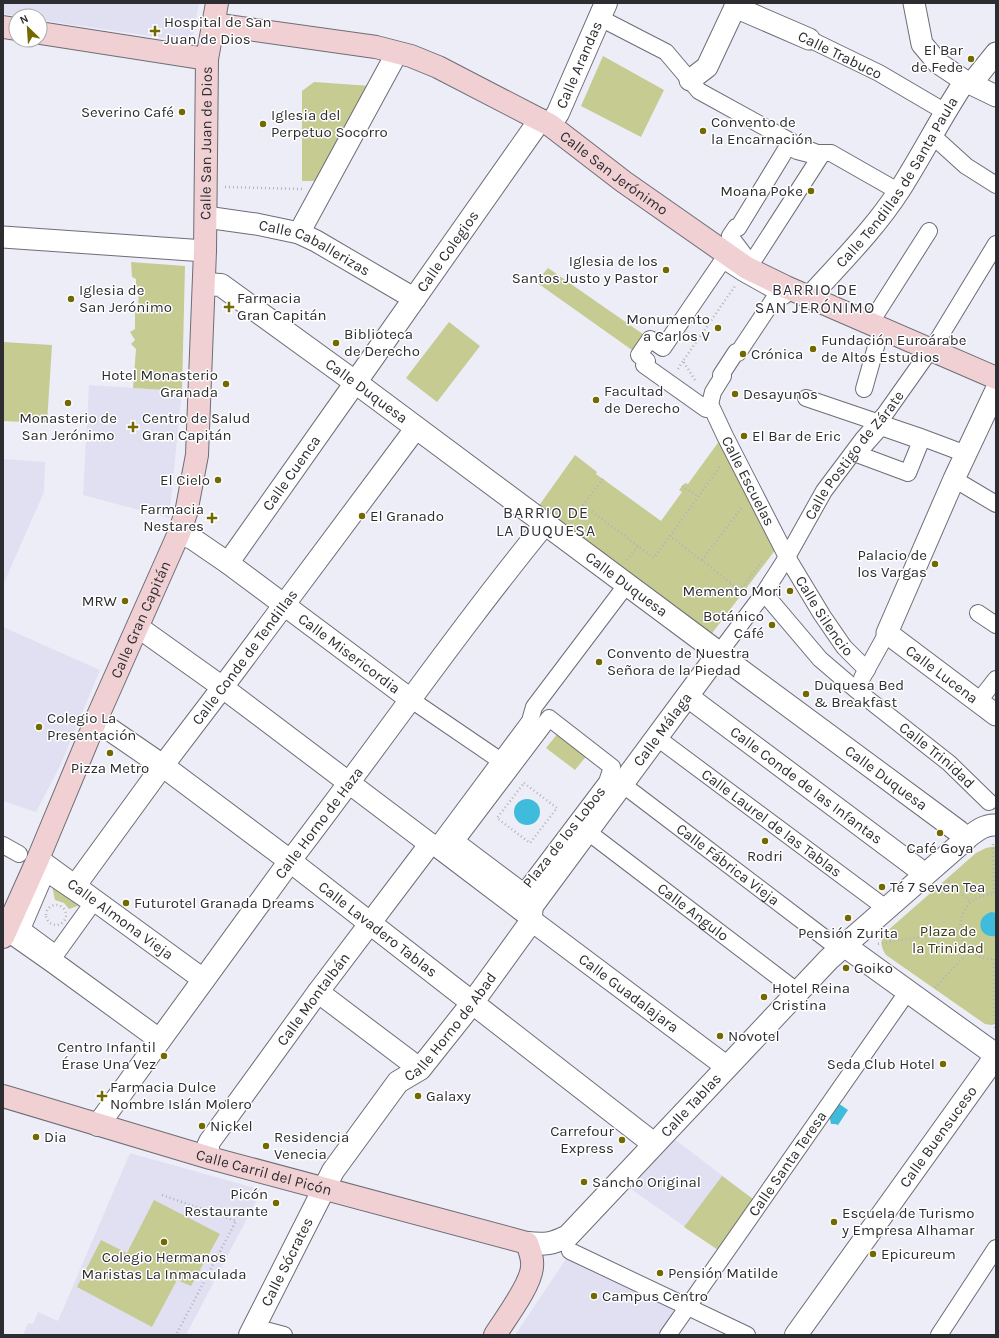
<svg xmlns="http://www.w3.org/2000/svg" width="999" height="1338" font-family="Karla,sans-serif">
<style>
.built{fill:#e0e0f2}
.green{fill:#c6cb92}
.water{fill:#3fbcdb}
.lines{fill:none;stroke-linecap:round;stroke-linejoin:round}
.pedestrian-casing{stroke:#6d6d77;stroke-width:18}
.minor-casing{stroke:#6d6d77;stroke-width:23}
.tertiary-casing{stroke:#6d6d77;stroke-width:24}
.secondary-casing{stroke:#6d6d77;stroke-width:24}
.path{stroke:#b3b3bc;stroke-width:2.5;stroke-dasharray:1 3;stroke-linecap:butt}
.pedestrian{stroke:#fff;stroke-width:16}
.minor{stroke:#fff;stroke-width:21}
.tertiary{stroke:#fff;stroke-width:22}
.secondary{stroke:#f1d0d3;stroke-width:22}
.poi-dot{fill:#736901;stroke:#fff;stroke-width:1.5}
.labels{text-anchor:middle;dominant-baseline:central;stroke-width:3;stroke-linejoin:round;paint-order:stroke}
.poi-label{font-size:15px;fill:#2d2d31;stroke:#fff;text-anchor:start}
.street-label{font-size:15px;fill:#2d2d31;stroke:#fff}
.park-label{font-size:15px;fill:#373811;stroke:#fff}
.neighbourhood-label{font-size:16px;letter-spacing:1px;fill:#32323a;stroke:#fff}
</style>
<rect width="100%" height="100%" fill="#ededf8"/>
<!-- built -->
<path class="built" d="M3 3H199L192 42 40 20V16H16L3 14Z
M89 385 182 391 169 518 83 495Z
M3 459 45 462 44 492 3 585Z
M3 627 100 670 61 764 36 812 3 801Z
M673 1138 753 1199 718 1250 628 1187Z
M130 1153 262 1190 186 1335H23L28 1323 33 1324 38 1312 58 1321Z
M568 1256 674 1310 658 1335H515Z"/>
<!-- green -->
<path class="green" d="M603 56 664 90 641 137 581 106Z
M314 82 371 86 325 173H319V181H302V91Z
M131 262 185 266 182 391 133 388 136 349 131 344 135 340 130 332 135 329V312L138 313 142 310 141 307 138 306 139 293 142 289 140 286 136 287V279L132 277Z
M548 268 650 339 639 355 536 282Z
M449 322 480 346 437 402 406 378Z
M3 342 52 345 47 423 3 421Z
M720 440 776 549 710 636 538 507 575 455 597 472 596 474 661 521 682 492 679 490 685 483 688 484Z
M559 732 588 754 575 770 546 748Z
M996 846V1024L991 1025 985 1024 886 955C880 946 880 940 886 932L976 853 986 848Z
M50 876 89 902 69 909 64 903 55 900Z
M722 1176 753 1199 718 1250 684 1227Z
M154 1200 220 1234 191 1286 177 1280 152 1327 77 1287 101 1240 127 1253Z"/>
<!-- water -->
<path class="water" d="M514 812a13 13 0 1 1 26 0a13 13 0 1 1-26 0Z
M992 912 996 913V936C978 939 974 916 992 912Z
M838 1103 848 1110 838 1125 835 1124H831L830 1119 828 1118Z"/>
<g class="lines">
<!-- pedestrian casing -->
<g class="pedestrian-casing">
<g id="pedestrian">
<path d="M600 18 666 52 699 91 799 146 817 153H831L896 190"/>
<path d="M809 39 879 73 942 110"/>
<path d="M934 137 966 166 996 185"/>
<path d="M788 146 797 151 820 157 751 264 730 236 736 227 738 228Z"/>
<path d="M723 260 743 273 784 296 774 299 738 353 736 352 721 375 723 376 713 392 710 404 706 409 644 365 647 361 639 355 650 339 663 348Z"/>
<path d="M873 319 929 231"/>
<path d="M934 346 996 244"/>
<path d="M864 389 879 336"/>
<path d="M806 398 918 436 966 454"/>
<path id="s1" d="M710 404 725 436 787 557 822 615 844 647 867 670"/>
<path d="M881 427 921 441 908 473 857 454Z"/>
<path d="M954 479 996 504"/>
<path id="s2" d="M764 593 820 659 855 689 949 763 989 802"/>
<path d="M978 613 996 625"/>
<path id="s3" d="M719 653 764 593 787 557 824 491 863 439 885 414 926 356"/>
<path d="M862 678 887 633"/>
<path d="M410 699 501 761"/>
<path d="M978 702 996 679"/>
<path d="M549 718 612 767 607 782 524 892 456 841Z"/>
<path id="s4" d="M656 737 887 909"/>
<path id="s5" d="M622 784 834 945"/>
<path id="s6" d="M588 832 798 992"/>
<path d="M3 845 19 854"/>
<path d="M437 846 530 721 534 707 627 584"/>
<path d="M46 873 92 904 56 954 22 929Z"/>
<path d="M570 1251 747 1335"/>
<path d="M269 1331 284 1335"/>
<path id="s7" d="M668 1335 908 991"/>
<path d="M939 1335 996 1248"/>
</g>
</g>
<!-- minor casing -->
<g class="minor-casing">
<g id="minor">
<path d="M914 3 922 44 938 63 965 81 996 96"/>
<path d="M735 7 809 39"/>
<path d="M690 80 707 67 737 3"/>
<path d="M971 84 996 53"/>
<path id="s8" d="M206 217 256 224 299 233 316 241 415 299"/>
<path d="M299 233 392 62 394 52"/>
<path d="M3 237 205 251"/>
<path id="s9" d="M811 298 814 292C844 259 875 228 899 191 922 155 941 117 965 81"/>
<path id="s10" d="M996 390 954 479 887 633 996 715"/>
<path id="s11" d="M179 533 193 539 228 563 410 699"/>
<path id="s12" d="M228 563 355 383"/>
<path d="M138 627 218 684 426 841 430 844 437 846 524 912 531 913"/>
<path id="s13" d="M687 696 917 868 924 876"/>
<path d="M966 839C975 832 984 824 996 825"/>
<path id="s14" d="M38 859 204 980"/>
<path d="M290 861C376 749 456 633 545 524"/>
<path id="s15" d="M75 886 158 772 225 684 416 428"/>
<path id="s16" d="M531 920 727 1067"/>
<path d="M5 932 16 936 53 962 160 1040"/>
<path d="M318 992 420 1069"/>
<path id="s17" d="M210 1158 208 1145 210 1141 318 992 430 844"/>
</g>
</g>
<!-- tertiary casing -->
<g class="tertiary-casing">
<g id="tertiary">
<path id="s18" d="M550 125 558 113 606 3"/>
<path id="s19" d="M204 284 221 285 359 385 719 653 728 661 958 831 966 839 829 959 568 1236C552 1244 545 1245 527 1243"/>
<path id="s20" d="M355 383 540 120"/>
<path id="s21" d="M96 720 163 766 290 861 654 1144"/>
<path d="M845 946 996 1055"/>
<path d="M98 1125 290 861"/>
<path id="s22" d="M250 1335 333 1171 398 1082 420 1069 470 1006 530 923 532 906 719 653"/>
<path id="s23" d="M796 1335 996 1056"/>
</g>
</g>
<!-- secondary casing -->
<g class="secondary-casing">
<g id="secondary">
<path id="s24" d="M213 24 376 47 411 56 438 67 550 125 624 182 747 268 786 287 996 378"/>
<path d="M3 27 16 29"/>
<path d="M40 33 207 59"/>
<path id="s25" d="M3 937 38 859 96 720 179 533 186 513 197 455 205 251 207 59 217 3"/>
<path id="s26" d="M3 1096 210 1158 527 1243C530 1252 533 1258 532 1267 531 1285 505 1319 495 1335"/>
</g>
</g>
<!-- path -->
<path class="path" d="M225 187 302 189
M678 369 683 361
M695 380 683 361 735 286
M603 479 583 505 654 558 670 536 740 590 763 560
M682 486 699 497
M670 536 721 465
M627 560 638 546
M702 560 743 506
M524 783 557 808 530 843 497 818Z
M993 844 994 893
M948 881 970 902
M996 894C948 892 949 962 996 959
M46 915a10 10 0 1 1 20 0a10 10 0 1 1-20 0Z
M878 944 960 930
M994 959 995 1029
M935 988 970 950
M162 1195 236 1221 176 1335"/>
<!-- pedestrian -->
<use href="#pedestrian" class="pedestrian"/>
<!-- minor -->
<use href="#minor" class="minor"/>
<!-- tertiary -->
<use href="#tertiary" class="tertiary"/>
<!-- secondary -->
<use href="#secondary" class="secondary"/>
</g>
<!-- markers -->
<g class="poi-dot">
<path d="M153 25h4v4h4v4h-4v4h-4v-4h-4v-4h4z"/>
<circle cx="971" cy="59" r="4"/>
<circle cx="182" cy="112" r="4"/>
<circle cx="263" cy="124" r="4"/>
<circle cx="703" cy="131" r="4"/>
<circle cx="811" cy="191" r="4"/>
<circle cx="666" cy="270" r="4"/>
<circle cx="71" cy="299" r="4"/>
<path d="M227 301h4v4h4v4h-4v4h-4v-4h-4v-4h4z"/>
<circle cx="718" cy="328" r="4"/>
<circle cx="336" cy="343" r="4"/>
<circle cx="813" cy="349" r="4"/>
<circle cx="743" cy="354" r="4"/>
<circle cx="226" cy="384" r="4"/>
<circle cx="735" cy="394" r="4"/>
<circle cx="596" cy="400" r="4"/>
<circle cx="68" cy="403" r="4"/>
<path d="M131 421h4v4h4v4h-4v4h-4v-4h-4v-4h4z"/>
<circle cx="744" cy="436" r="4"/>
<circle cx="218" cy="480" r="4"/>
<circle cx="362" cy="516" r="4"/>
<path d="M210 512h4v4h4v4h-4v4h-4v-4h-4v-4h4z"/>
<circle cx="935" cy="564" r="4"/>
<circle cx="790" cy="591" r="4"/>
<circle cx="125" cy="601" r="4"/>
<circle cx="772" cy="625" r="4"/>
<circle cx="599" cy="662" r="4"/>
<circle cx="806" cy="694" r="4"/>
<circle cx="39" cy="727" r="4"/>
<circle cx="110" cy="753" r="4"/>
<circle cx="940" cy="833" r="4"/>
<circle cx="765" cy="841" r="4"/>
<circle cx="882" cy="887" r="4"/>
<circle cx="126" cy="903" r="4"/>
<circle cx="848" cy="918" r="4"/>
<circle cx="846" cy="968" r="4"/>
<circle cx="764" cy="997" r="4"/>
<circle cx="720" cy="1036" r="4"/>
<circle cx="164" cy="1056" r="4"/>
<circle cx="943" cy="1064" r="4"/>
<path d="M100 1090h4v4h4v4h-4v4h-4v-4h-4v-4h4z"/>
<circle cx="418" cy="1096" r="4"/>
<circle cx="202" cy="1126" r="4"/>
<circle cx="36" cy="1137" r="4"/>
<circle cx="622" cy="1140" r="4"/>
<circle cx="266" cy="1146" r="4"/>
<circle cx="584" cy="1182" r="4"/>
<circle cx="276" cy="1203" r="4"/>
<circle cx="834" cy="1222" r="4"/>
<circle cx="164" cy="1242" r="4"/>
<circle cx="873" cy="1254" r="4"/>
<circle cx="660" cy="1273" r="4"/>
<circle cx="594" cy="1296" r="4"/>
</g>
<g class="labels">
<!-- poi labels -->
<g class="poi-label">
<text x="164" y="22">Hospital de San<tspan x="164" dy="17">Juan de Dios</tspan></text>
<text x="963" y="50" text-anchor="end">El Bar<tspan x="963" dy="17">de Fede</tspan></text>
<text x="174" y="112" text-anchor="end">Severino Café</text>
<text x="271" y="115">Iglesia del<tspan x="271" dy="17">Perpetuo Socorro</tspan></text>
<text x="711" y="122">Convento de<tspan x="711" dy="17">la Encarnación</tspan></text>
<text x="803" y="191" text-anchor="end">Moana Poke</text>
<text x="658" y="261" text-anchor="end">Iglesia de los<tspan x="658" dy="17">Santos Justo y Pastor</tspan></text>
<text x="79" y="290">Iglesia de<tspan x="79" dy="17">San Jerónimo</tspan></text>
<text x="237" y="298">Farmacia<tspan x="237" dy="17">Gran Capitán</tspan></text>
<text x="710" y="319" text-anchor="end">Monumento<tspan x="710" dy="17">a Carlos V</tspan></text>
<text x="344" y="334">Biblioteca<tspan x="344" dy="17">de Derecho</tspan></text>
<text x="821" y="340">Fundación Euroárabe<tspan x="821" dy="17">de Altos Estudios</tspan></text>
<text x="751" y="354">Crónica</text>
<text x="218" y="375" text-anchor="end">Hotel Monasterio<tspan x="218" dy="17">Granada</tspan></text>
<text x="604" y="391">Facultad<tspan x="604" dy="17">de Derecho</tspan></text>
<text x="743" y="394">Desayunos</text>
<text x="68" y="418" text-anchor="middle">Monasterio de<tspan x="68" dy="17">San Jerónimo</tspan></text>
<text x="142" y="418">Centro de Salud<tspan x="142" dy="17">Gran Capitán</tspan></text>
<text x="752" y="436">El Bar de Eric</text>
<text x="210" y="480" text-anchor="end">El Cielo</text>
<text x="204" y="509" text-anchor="end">Farmacia<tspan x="204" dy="17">Nestares</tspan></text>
<text x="370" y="516">El Granado</text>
<text x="927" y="555" text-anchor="end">Palacio de<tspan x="927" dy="17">los Vargas</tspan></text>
<text x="782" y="591" text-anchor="end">Memento Mori</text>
<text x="117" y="601" text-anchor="end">MRW</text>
<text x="764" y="616" text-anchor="end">Botánico<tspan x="764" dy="17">Café</tspan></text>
<text x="607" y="653">Convento de Nuestra<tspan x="607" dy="17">Señora de la Piedad</tspan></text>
<text x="814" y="685">Duquesa Bed<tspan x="814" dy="17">&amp; Breakfast</tspan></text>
<text x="47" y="718">Colegio La<tspan x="47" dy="17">Presentación</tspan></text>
<text x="110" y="768" text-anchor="middle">Pizza Metro</text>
<text x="940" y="848" text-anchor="middle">Café Goya</text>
<text x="765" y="856" text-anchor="middle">Rodri</text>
<text x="890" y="887">Té 7 Seven Tea</text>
<text x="134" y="903">Futurotel Granada Dreams</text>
<text x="848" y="933" text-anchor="middle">Pensión Zurita</text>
<text x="854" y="968">Goiko</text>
<text x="772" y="988">Hotel Reina<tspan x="772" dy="17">Cristina</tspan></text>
<text x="728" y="1036">Novotel</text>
<text x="156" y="1047" text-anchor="end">Centro Infantil<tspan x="156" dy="17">Érase Una Vez</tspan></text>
<text x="935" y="1064" text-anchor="end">Seda Club Hotel</text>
<text x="110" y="1087">Farmacia Dulce<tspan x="110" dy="17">Nombre Islán Molero</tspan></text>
<text x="426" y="1096">Galaxy</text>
<text x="210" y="1126">Nickel</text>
<text x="614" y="1131" text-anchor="end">Carrefour<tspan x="614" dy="17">Express</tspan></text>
<text x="44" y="1137">Dia</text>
<text x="274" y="1137">Residencia<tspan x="274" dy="17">Venecia</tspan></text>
<text x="592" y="1182">Sancho Original</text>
<text x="268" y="1194" text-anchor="end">Picón<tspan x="268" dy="17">Restaurante</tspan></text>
<text x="842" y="1213">Escuela de Turismo<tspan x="842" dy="17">y Empresa Alhamar</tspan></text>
<text x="881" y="1254">Epicureum</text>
<text x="164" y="1257" text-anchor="middle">Colegio Hermanos<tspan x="164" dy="17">Maristas La Inmaculada</tspan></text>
<text x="668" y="1273">Pensión Matilde</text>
<text x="602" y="1296">Campus Centro</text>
</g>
<!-- street labels -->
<g class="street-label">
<text transform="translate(840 55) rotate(26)">Calle Trabuco</text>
<text stroke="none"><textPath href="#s18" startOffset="67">Calle Arandas</textPath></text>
<text stroke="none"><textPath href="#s25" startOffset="833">Calle San Juan de Dios</textPath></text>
<text stroke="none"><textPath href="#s24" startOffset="436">Calle San Jerónimo</textPath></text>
<text stroke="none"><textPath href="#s9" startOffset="145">Calle Tendillas de Santa Paula</textPath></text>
<text stroke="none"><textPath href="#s8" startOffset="114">Calle Caballerizas</textPath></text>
<text stroke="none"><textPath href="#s20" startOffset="161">Calle Colegios</textPath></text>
<text stroke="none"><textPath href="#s19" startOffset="197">Calle Duquesa</textPath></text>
<text stroke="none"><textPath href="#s3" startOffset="240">Calle Postigo de Zárate</textPath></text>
<text stroke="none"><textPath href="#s12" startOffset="110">Calle Cuenca</textPath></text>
<text stroke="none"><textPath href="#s1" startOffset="86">Calle Escuelas</textPath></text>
<text stroke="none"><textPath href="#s19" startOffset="521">Calle Duquesa</textPath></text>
<text stroke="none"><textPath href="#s1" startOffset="241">Calle Silencio</textPath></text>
<text stroke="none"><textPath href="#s25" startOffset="346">Calle Gran Capitán</textPath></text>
<text stroke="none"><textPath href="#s11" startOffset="209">Calle Misericordia</textPath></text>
<text stroke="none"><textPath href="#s15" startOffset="285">Calle Conde de Tendillas</textPath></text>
<text stroke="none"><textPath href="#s10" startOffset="335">Calle Lucena</textPath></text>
<text stroke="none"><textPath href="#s22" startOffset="739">Calle Málaga</textPath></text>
<text stroke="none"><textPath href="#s2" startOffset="238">Calle Trinidad</textPath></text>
<text stroke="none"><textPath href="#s19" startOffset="845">Calle Duquesa</textPath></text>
<text stroke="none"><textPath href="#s13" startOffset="149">Calle Conde de las Infantas</textPath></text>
<text transform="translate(319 823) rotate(-53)">Calle Horno de Haza</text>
<text stroke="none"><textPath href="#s4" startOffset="144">Calle Laurel de las Tablas</textPath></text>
<text transform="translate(564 837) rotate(-52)">Plaza de los Lobos</text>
<text stroke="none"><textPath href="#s5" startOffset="133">Calle Fábrica Vieja</textPath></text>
<text stroke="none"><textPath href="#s6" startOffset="132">Calle Angulo</textPath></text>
<text stroke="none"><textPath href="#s14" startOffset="102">Calle Almona Vieja</textPath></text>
<text stroke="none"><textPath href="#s21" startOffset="351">Calle Lavadero Tablas</textPath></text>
<text stroke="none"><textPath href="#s16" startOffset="122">Calle Guadalajara</textPath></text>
<text stroke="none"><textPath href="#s17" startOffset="193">Calle Montalbán</textPath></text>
<text stroke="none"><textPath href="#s22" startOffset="371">Calle Horno de Abad</textPath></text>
<text transform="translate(691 1105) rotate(-47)">Calle Tablas</text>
<text stroke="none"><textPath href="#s23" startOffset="244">Calle Buensuceso</textPath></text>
<text stroke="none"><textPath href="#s7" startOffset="209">Calle Santa Teresa</textPath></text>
<text stroke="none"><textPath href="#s26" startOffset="272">Calle Carril del Picón</textPath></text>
<text stroke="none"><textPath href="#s22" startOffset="82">Calle Sócrates</textPath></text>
</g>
<!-- park labels -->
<g class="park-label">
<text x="948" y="931">Plaza de<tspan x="948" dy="17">la Trinidad</tspan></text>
</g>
<!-- neighbourhood labels -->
<g class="neighbourhood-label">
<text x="815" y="289">BARRIO DE<tspan x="815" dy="18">SAN JERÓNIMO</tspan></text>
<text x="546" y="512">BARRIO DE<tspan x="546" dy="18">LA DUQUESA</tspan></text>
</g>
</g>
<!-- border -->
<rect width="999" height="1338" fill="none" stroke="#2d2d31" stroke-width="8"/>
<!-- north arrow -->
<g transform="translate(28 28) rotate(335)"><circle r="19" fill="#ffffff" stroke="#ababad"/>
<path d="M0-3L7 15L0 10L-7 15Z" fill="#736901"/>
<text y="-6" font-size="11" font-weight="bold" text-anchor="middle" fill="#2d2d31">N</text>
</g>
</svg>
